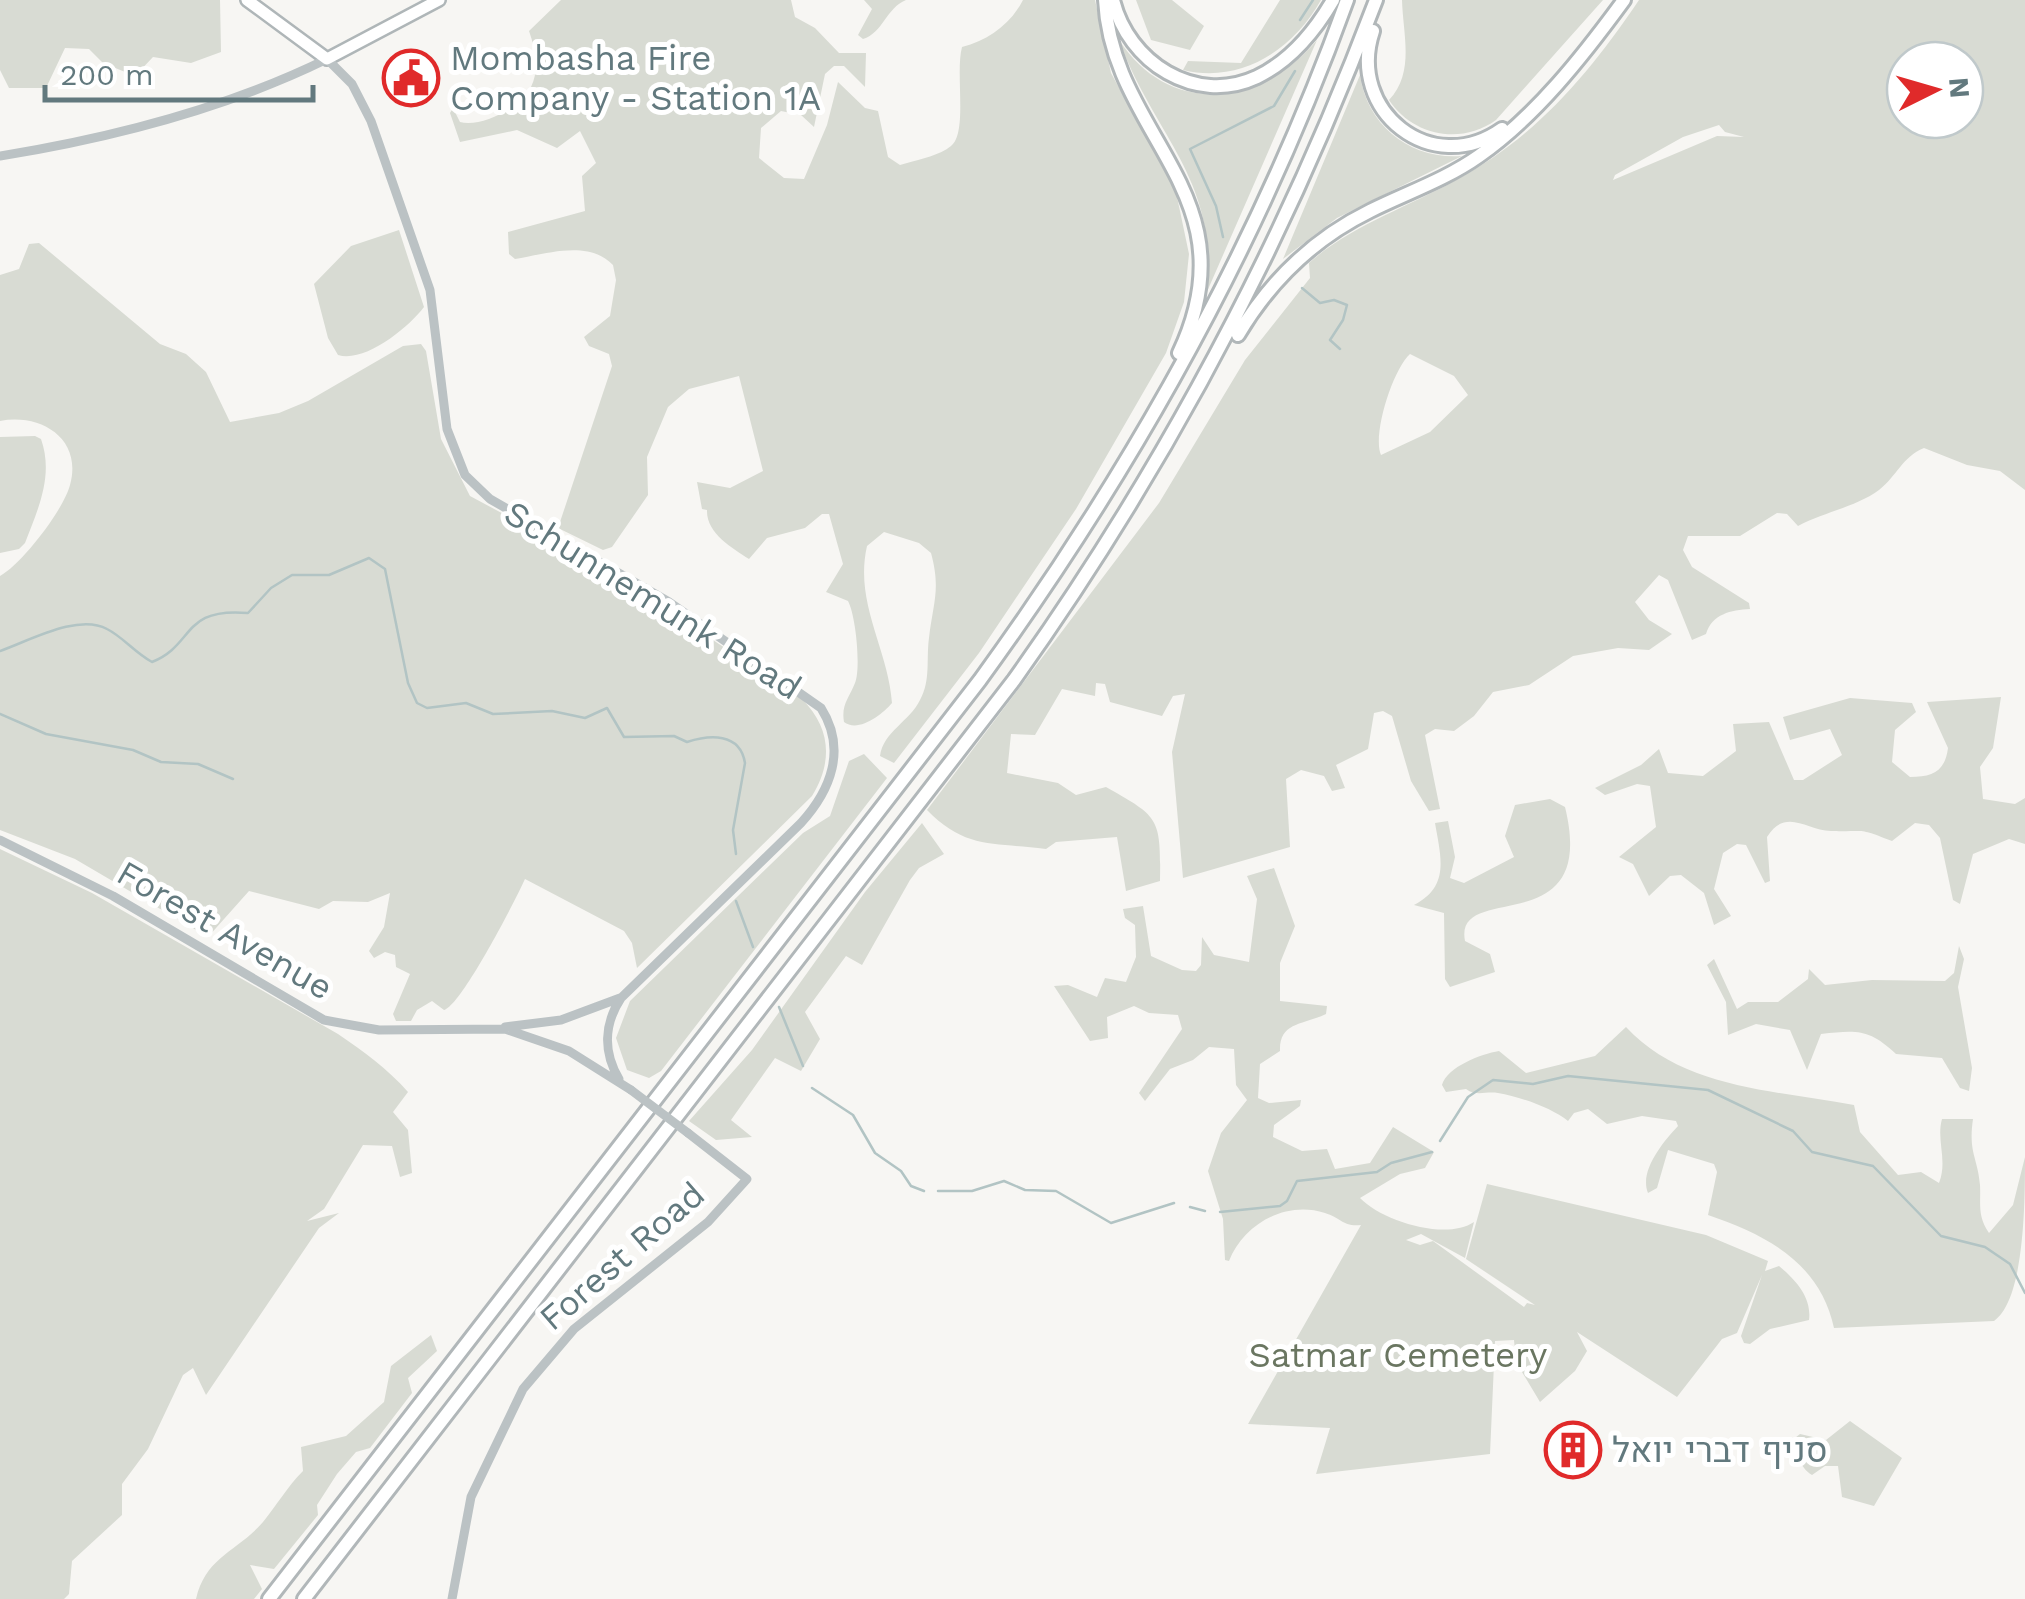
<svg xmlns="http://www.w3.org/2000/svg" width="2025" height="1599" font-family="'Work Sans',Heebo,sans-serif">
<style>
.green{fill:#d8dbd3;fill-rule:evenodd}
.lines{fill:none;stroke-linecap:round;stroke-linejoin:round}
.stream{stroke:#b2c4c4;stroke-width:2.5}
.major-casing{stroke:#afb6b8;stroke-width:16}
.highway-casing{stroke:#b1b7b9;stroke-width:18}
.minor{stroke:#bbc2c4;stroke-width:9}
.major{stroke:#fff;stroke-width:11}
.highway{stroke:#fff;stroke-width:12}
.minor-bridge{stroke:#bbc2c4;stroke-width:9}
.labels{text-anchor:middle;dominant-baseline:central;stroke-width:10;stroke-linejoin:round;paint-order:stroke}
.poi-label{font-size:35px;fill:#62797e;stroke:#fff;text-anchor:start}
.street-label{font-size:35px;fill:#62797e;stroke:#fff}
.park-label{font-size:35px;fill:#6a7661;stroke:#fff}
</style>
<rect width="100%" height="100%" fill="#f7f6f3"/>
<!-- green -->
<path class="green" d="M0 0H220L221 52 191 63 153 57 135 76 103 63 89 49 65 48 46 88H9L0 70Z
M561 0H791L795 17 815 28 839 53H866L865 87 844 66H834L825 74 814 127 801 115 781 111 761 128 759 158 784 178 804 179 827 125 838 82 865 108 878 111 888 157 900 165 907 163C921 159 940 155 951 146 968 133 955 73 962 47 988 40 1010 25 1023 0H1095L1111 73 1176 192 1189 254 1184 302 1166 353 1076 509 979 653 894 763 880 756C883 732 910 721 920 700 931 680 926 660 929 638 933 603 941 590 931 553L919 543 884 532 867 546C854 603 888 648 892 703 882 715 858 733 844 722 841 705 849 698 855 683 861 669 856 616 848 601L826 592 843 564 829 514H822L805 528 767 538 749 559C732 548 706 533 707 510L702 509 697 482 730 488 763 471 739 376 689 389 668 407 647 457 648 495 612 547 603 550 558 528 612 366 609 354 589 346 584 337 610 316 616 280 613 265C588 239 546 254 515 259L509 254 508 232 585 211 582 176 596 163 580 131 557 148 517 130 460 142 450 113 453 108 460 122C481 128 521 107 531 87 540 69 535 48 529 31Z
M864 0H906C886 8 883 33 863 39L858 35 872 9Z
M1136 0H1172L1204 26 1190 50 1151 40Z
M1280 0H1321C1293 50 1241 84 1183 70L1188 61 1241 63Z
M1402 0H1603L1496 120C1460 146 1412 135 1389 100 1415 72 1403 35 1402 0Z
M1639 0H2025V490L2000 471 1967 465 1924 448C1902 457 1897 476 1879 490 1856 507 1824 512 1798 526L1787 514 1777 513 1740 536H1688L1683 550 1692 567 1749 603 1750 609C1731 610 1712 614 1706 634L1692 640 1668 580 1659 575 1635 602 1649 620 1672 634 1649 650 1618 648 1573 656 1529 685 1493 692 1474 716 1454 731 1435 729 1425 735 1440 809 1429 811 1411 781 1392 716 1383 711 1374 713 1368 749 1336 765 1345 788 1332 791 1324 776 1301 770 1286 779 1290 847 1183 878 1172 752 1185 694 1173 696 1162 716 1110 702 1105 684 1096 683 1095 696 1062 689 1035 735 1011 734 1007 773 1058 783 1076 795 1106 787C1159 817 1161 817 1160 881L1126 891 1117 837 1056 842 1046 849C994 842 966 850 927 810L1159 503 1245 360 1310 278 1309 263C1350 226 1408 207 1456 180 1535 138 1589 74 1639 0ZM1905 60H1965V120H1905ZM1719 125 1725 132 1744 137 1717 136 1613 180 1615 175 1683 137ZM1410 354 1454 376 1468 395 1430 432 1381 455C1372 435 1393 369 1410 354Z
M1119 40C1171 119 1262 105 1317 40L1206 294C1221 181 1153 135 1119 40Z
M1360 75C1367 126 1411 160 1462 156L1337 218 1283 259Z
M399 230 424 307C408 328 365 363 338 355L328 338 314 284 351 246Z
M39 243 160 344 186 354 206 372 230 422 279 413 308 401 403 346 421 344 426 351 441 439 470 496 604 568 802 699C831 728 833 762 812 796L637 968 632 943 624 931 525 879C515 901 461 1006 444 1010L432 1001 417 1010 411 1021H396L393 1014 410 974 396 967 395 955 385 952 374 958 369 951 384 927 390 893 368 902 333 901 319 909 249 891 208 937 75 859 0 830V576C22 564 64 509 70 485 83 438 40 413 0 421V275L19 269 29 244Z
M35 436 41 439C54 476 38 509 25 543L19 549 0 553V437Z
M2001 697 1993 748 1980 767 1983 799 2015 804 2025 798V844L2009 839 1973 854 1960 904 1953 900 1940 838 1929 825 1915 823 1892 841C1857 827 1867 832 1831 831 1806 830 1786 807 1767 837L1770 881 1765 883 1746 845 1737 844 1723 853 1714 889 1731 916 1714 925 1704 893 1681 875 1670 876 1649 896 1633 864 1619 857 1656 827 1650 786 1637 784 1605 795 1595 788 1641 765 1659 749 1668 773 1703 776 1736 751 1733 724 1769 722 1794 780H1803L1842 755 1830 729 1790 740 1783 717 1850 698 1912 703 1916 712 1895 730 1892 762 1910 777C1932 777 1945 772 1948 748L1927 702Z
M864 754 887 778 661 1071 649 1078 627 1070 616 1038 630 1001 803 833 830 816 849 761Z
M1550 799 1565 807C1599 945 1453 879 1465 941L1490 954 1495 972 1450 987 1445 979 1444 913 1414 905C1450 886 1441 858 1435 823L1448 821 1455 857 1450 878 1464 883 1514 857 1505 836 1515 805Z
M922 823 944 854 919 868 910 880 862 965 846 956 805 1012 820 1039 801 1071 775 1058 731 1120 752 1137 716 1140 689 1121 752 1050 865 892Z
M0 849 92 893 338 1034C363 1051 388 1069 408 1092L393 1112 408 1130 412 1173 400 1177 392 1146 363 1145 324 1209 307 1221 339 1213 319 1228 206 1395 193 1368 183 1375 148 1449 122 1484V1515L72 1561 69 1594 64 1599H0Z
M1274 868 1295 926 1280 963V1001L1327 1006 1326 1014C1303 1025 1279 1022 1280 1051L1260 1064 1258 1098 1269 1103 1301 1100 1300 1106 1274 1125 1273 1137 1302 1151 1327 1149 1335 1169 1370 1163 1393 1127 1434 1152 1425 1168 1400 1174 1360 1198C1382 1221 1446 1241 1474 1222L1465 1258 1421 1234 1406 1240 1420 1245 1433 1241 1524 1307 1527 1303 1535 1305 1466 1259 1487 1184 1706 1235 1768 1261 1765 1271 1779 1266C1796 1280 1812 1298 1809 1320L1770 1329 1750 1344 1744 1343 1741 1336 1762 1275 1737 1333 1722 1339 1677 1397 1577 1332 1587 1351 1575 1371 1540 1402 1516 1362 1514 1340 1495 1341 1490 1454 1316 1474 1330 1428 1248 1424 1361 1225C1343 1227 1341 1218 1325 1213 1285 1200 1243 1225 1229 1261L1225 1260 1223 1219 1208 1171 1221 1133 1247 1100 1236 1085 1234 1049 1209 1047 1193 1060 1170 1069 1145 1101 1139 1093 1182 1029 1178 1015 1149 1013 1134 1006 1107 1017 1108 1038 1090 1041 1054 986 1068 985 1097 997 1105 978 1126 982 1136 957 1135 925 1125 918 1123 909 1143 906 1151 956 1182 970 1196 971 1201 965 1202 937 1214 955 1249 962 1257 899 1247 876Z
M1959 946 1964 959 1958 987 1972 1068 1969 1091 1960 1088 1942 1058 1896 1054C1869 1029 1858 1030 1821 1034L1807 1070 1790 1030 1756 1024 1728 1035 1726 1002 1707 965 1714 959 1737 1009 1748 1002H1778L1808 979 1809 969 1825 985 1872 980 1945 981 1954 973Z
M1626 1027C1683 1089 1775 1090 1854 1105L1860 1132 1898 1175 1921 1172 1939 1183C1948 1160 1936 1141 1942 1119H1973C1968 1153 1978 1158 1980 1185 1981 1204 1977 1215 1989 1233L2013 1205 2025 1157C2025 1201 2025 1299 1994 1321L1834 1328C1820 1263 1767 1235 1708 1215L1717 1172 1714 1164 1668 1150 1657 1188 1648 1193C1639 1171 1663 1142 1678 1126L1676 1121 1642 1116 1607 1124 1588 1109 1574 1113 1568 1121C1552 1108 1521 1097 1498 1093 1485 1091 1477 1097 1466 1089L1446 1092 1442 1085C1447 1067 1481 1054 1499 1051L1526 1073 1595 1056Z
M431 1335 437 1351 408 1378 412 1393 370 1448 356 1452 337 1474 317 1505 318 1515 274 1569 250 1565 262 1589 254 1599H196C206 1556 237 1552 263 1522 277 1505 287 1487 303 1471L301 1447 346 1436 384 1402 391 1366Z
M1850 1421 1902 1458 1874 1506 1842 1497 1838 1466H1825L1812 1475C1799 1467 1797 1453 1795 1438L1800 1434 1826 1440Z"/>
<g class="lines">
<!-- stream -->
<path class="stream" d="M1300 20 1313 0
M1223 237 1216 206 1190 149 1274 106 1295 71
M1302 288 1320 303 1334 300 1347 305 1343 320 1330 340 1340 349
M0 651C29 641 78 613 107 629 123 637 134 652 152 662 195 645 181 607 248 613L271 588 292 575H329L369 558 385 569 408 683 417 703 427 708 466 703 493 714 552 711 585 718 607 708 624 737 674 736 687 742C709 735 740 732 745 763L733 830 736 854
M0 714 46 734 133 750 161 762 198 764 233 779
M736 901 753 947
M779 1007 803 1066
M812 1088 853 1115 875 1153 901 1171 911 1186 924 1191
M1440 1141 1468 1097 1493 1080 1533 1084 1568 1076 1708 1090 1793 1131 1812 1152 1873 1166 1941 1236 1985 1247 2010 1264 2025 1293
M938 1191H972L1004 1181 1025 1190 1056 1191 1111 1223 1174 1203
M1190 1207 1205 1211
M1220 1212 1280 1206 1287 1201 1297 1181 1377 1172 1391 1163 1432 1152"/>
<!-- major casing -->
<g class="major-casing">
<path id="major" d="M247 0 327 59 439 0"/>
</g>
<!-- highway casing -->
<g class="highway-casing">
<path id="highway" d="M1105 0C1112 137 1254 195 1179 353
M1113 0C1128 62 1195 106 1257 77 1290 61 1315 31 1333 0
M1373 31C1346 111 1432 179 1502 129
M1238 335C1270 281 1313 239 1370 211 1406 193 1445 180 1479 156 1536 116 1583 56 1624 0
M269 1599 980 680C1132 471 1259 244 1347 0
M304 1599 1014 680C1165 468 1284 244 1376 0"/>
</g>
<!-- minor -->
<path class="minor" d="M0 156C111 138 225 109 327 59L352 84 371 121 430 290 447 429 465 475 490 499 669 602 821 708C847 749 831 790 801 823L621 998C604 1024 603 1052 619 1079
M0 840 113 896 324 1020 379 1030 505 1029 569 1051 631 1090
M505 1027 561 1020 620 998
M452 1599 471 1497 523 1389 574 1329 708 1222 747 1179 688 1133"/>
<!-- major -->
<use href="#major" class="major"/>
<!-- highway -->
<use href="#highway" class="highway"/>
<!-- minor-bridge -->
<path class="minor-bridge" d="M631 1090 688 1133"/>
</g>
<!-- icons -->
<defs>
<g id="civic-ring" transform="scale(2.875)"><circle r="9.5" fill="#fff" stroke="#e02a2a" stroke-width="1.5"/><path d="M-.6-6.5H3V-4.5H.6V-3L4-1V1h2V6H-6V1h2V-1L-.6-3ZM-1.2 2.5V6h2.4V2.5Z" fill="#e02a2a"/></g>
<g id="building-ring" transform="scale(2.875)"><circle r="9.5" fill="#fff" stroke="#e02a2a" stroke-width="1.5"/><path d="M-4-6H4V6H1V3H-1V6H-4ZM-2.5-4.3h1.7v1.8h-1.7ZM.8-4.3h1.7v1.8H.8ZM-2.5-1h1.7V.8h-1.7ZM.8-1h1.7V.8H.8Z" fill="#e02a2a"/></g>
</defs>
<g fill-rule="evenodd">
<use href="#civic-ring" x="411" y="78"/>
<use href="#building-ring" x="1573" y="1450"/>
</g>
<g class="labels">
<!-- poi labels -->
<g class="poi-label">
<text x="450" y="58">Mombasha Fire<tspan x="450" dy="40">Company - Station 1A</tspan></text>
<text x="1612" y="1450">סניף דברי יואל</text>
</g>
<!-- street labels -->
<g class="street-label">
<text transform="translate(653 600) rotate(32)">Schunnemunk Road</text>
<text transform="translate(225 930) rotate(30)">Forest Avenue</text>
<text transform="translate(622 1256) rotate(-41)">Forest Road</text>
</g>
<!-- park labels -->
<g class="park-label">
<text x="1398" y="1355">Satmar Cemetery</text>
</g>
</g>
<!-- north arrow -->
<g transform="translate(1935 90) rotate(85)"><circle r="48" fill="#ffffff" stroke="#c0c9cb" stroke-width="2.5"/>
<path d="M0-8L18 38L0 25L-18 38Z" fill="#e02a2a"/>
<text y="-15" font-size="28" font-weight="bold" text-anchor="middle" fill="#62797e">N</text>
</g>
<!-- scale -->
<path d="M45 85v15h268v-15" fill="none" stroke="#62797e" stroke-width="5"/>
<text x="60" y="85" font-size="30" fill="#62797e" stroke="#ffffff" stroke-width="8" paint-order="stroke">200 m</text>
</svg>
